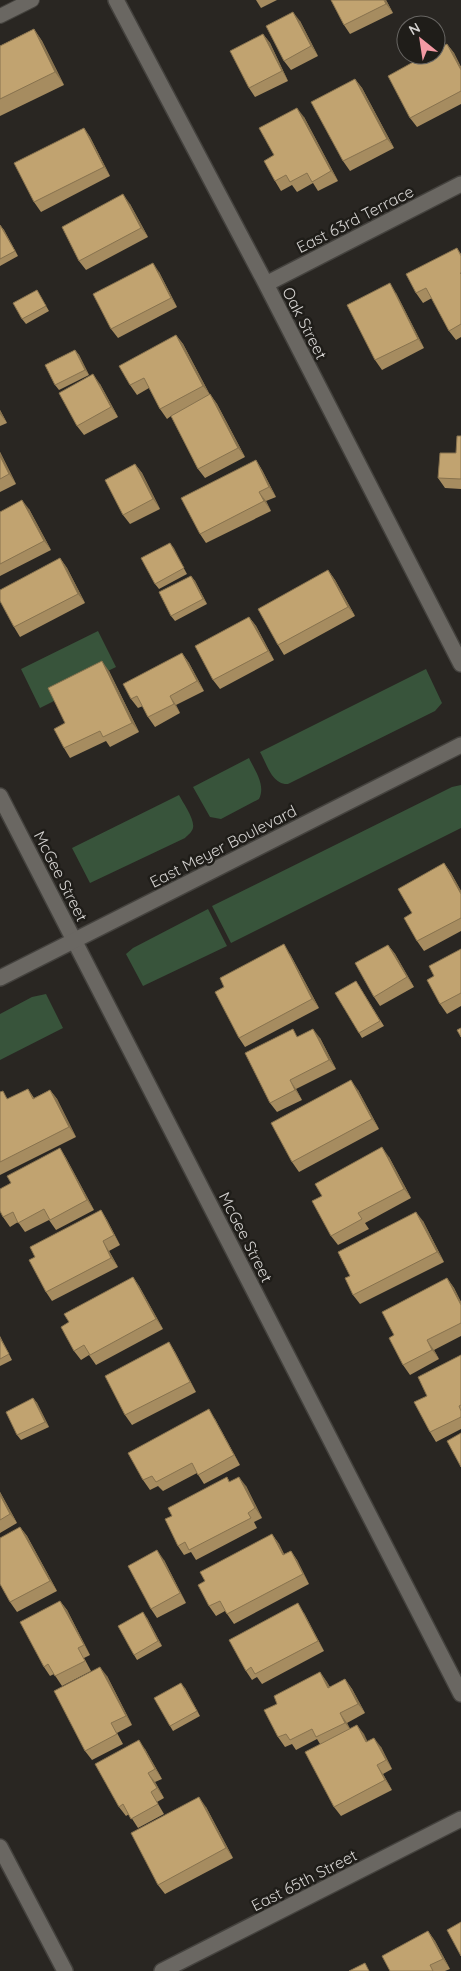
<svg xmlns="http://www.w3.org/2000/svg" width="461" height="1971" font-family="Quicksand,sans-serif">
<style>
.green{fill:#38543b}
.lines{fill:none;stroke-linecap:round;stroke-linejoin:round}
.lane-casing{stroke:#44423e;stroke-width:16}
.street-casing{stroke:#44423e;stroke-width:18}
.secondary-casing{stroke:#44423e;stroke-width:18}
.lane{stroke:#6a6762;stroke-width:14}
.street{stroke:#6a6762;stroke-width:15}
.secondary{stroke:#6a6762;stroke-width:15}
.wall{fill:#a68c60}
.shaded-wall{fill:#87724e}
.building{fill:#c1a370;stroke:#87724e}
.labels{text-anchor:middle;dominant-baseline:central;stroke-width:5;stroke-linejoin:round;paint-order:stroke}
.street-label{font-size:16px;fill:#d4d2d0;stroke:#1f1d19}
</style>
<rect width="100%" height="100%" fill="#292622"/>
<!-- green -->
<path class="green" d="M98 631 116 667 55 697 56 700 40 708 21 669Z
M426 669 442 703 435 711 288 784C272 785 267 764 260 752Z
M249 758C255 771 266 785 259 799L221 819 210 817 193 787Z
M461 785V828L231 943 212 906 452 787Z
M179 795C183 803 195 819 193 828 192 832 188 835 185 838L90 883 72 848Z
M208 909 227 946 143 986 126 954 133 948Z
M46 994 63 1028 0 1060V1014L32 997Z"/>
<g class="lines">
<!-- lane casing -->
<g class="lane-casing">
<path id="lane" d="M0 16 32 0"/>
</g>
<!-- street casing -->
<g class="street-casing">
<path id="street" d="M116 0 266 284 461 664
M266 284 461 184
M0 796 461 1694
M0 1847 65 1971
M162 1971 461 1819"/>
</g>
<!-- secondary casing -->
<g class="secondary-casing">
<path id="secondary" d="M0 978 461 745"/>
</g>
<!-- lane -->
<use href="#lane" class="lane"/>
<!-- street -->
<use href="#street" class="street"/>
<!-- secondary -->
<use href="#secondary" class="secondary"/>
</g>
<!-- wall -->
<path class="wall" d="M256 0H277L261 8Z
M331 0H386L393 13 350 34 344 25Z
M300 21 318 56 291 70 284 61Z
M34 29 42 41 64 85 0 116V46Z
M263 34 270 43 288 81 255 97 249 88Z
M447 44 454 53 461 67V104L417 127 410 118Z
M355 79 362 88 394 148 350 171 343 161Z
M304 117 338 181 318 191 313 183 297 192 292 185 281 191 275 181 274 155Z
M84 128 90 137 110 176 41 212 34 202Z
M130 204 148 237 86 270 79 261Z
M0 225 4 230 18 256 0 266Z
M457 248 461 254V337L456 340 449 331 432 298 423 303 416 293Z
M159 272 177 307 118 338 111 329Z
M37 290 49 311 26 324 22 319Z
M396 293 424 348 382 370 375 360Z
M176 335 183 344 210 395V394L217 404 245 457 205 478 198 469 171 416 167 419 160 409 149 388 137 395 130 385Z
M75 350 79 355 89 375 59 390 55 385Z
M100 384 118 417 84 435 77 426Z
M0 410 7 423 0 426Z
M461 436V489L445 488 438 478 456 453Z
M0 452 16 484 0 492Z
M256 460 262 470 276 497 266 501 271 511 206 543 200 534Z
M135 464 142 473 160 509 130 524 123 515Z
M29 509 51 550 0 576V512Z
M170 543 187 574 159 589 155 584Z
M60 558 67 568 85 603 20 637 14 627Z
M328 570 335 580 355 616 284 655 278 645Z
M191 576 195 581 207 604 175 621 171 616Z
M249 617 256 626 274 660 220 689 213 680Z
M182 653 189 663 204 691 176 705 180 713 155 727 148 717 143 706 138 708 131 699Z
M109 671 139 732 110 747 106 741 70 758 64 748 65 723Z
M444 863 451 873 461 891V931L424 951 417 941 412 913Z
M388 945 395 954 414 987 380 1006 374 997Z
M461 949V1006L447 1014 440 1004 434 976Z
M290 954 319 1008 245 1047 239 1038Z
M356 981 384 1026 362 1038 359 1033Z
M298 1036 320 1038 336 1069 296 1089 302 1100 277 1112 270 1103Z
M28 1089 34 1098 50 1090 57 1099 76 1137 0 1175V1092L8 1099Z
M358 1090 379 1129 299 1172 292 1162Z
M60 1148 66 1158 94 1210 56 1230 49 1220 25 1232 18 1222 10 1227 3 1217 11 1183Z
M389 1157 411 1198 365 1223 369 1229 338 1245 331 1236 322 1196Z
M101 1210 107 1220 120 1245 109 1251 118 1267 52 1301 46 1292 35 1257Z
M423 1221 444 1262 360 1304 353 1295 350 1276Z
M133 1277 139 1286 163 1329 96 1365 89 1355 81 1360 74 1351 69 1322Z
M447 1278 454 1288 461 1302V1336L434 1350 439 1359 410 1375 403 1365 394 1335Z
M0 1336 12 1360 0 1366Z
M169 1342 175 1352 196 1392 132 1425 125 1415Z
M461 1355V1429L436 1442 430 1432 427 1396Z
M33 1398 37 1403 49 1427 21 1440 17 1435Z
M215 1419 240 1465 204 1484 197 1473 163 1491 158 1486 150 1490 143 1480Z
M227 1477 230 1482 246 1486 262 1518 254 1522 257 1528 196 1560 191 1552 184 1555 178 1546 172 1516Z
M0 1492 17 1523 0 1533Z
M20 1527 27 1536 57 1591 17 1612 10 1602Z
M272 1534 279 1544 284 1554 291 1551 297 1560 309 1584 234 1624 225 1611 216 1616 209 1606 205 1581Z
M164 1560 186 1603 157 1618 151 1609Z
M60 1601 67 1610 90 1655 84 1658 91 1671 62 1686 54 1674 50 1676 44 1667Z
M304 1613 324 1651 262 1684 257 1677 252 1680 246 1671Z
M147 1618 162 1646 137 1660 134 1655Z
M320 1672 330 1687 345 1679 352 1689 365 1713 347 1723 350 1729 357 1725 367 1741 381 1747 392 1769 383 1774 392 1790 341 1816 334 1807 320 1744 317 1739 296 1750 292 1744 285 1747 278 1737 277 1704Z
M107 1676 132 1725 117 1733 123 1744 92 1760 85 1751Z
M185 1688 200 1716 173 1731 170 1726Z
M145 1749 162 1779 155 1782 164 1798 157 1802 164 1814 138 1828 129 1814 126 1816 119 1807Z
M206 1807 233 1858 165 1894 158 1885Z
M428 1931 435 1941 450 1969 445 1971H390Z"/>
<!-- shaded-wall -->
<path class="shaded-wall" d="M384 0H386L393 13 386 4Z
M293 12 300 21 318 56 311 46Z
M34 29 42 41 64 85 55 72Z
M263 34 270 43 288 81 282 71Z
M447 44 454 53 461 67V70Z
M355 79 362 88 394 148 387 139Z
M297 108 304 117 338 181 331 171Z
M84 128 90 137 110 176 104 167Z
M123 194 130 204 148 237 141 228Z
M0 225 4 230 18 256 15 251Z
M153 263 159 272 177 307 171 298Z
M390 283 396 293 424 348 418 339Z
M176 335 183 344 210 395 203 386Z
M75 350 79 355 89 375 85 370Z
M93 374 100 384 118 417 111 407Z
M210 394 217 404 245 457 238 448Z
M0 410 7 423 0 414Z
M0 452 16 484 9 474 0 456Z
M256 460 262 470 276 497 269 487Z
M135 464 142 473 160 509 153 499Z
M259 492 266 501 271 511 264 501Z
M22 500 29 509 51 550 44 541Z
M170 543 174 548 187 574 184 568Z
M60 558 67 568 85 603 78 594Z
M328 570 335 580 355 616 348 607Z
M191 576 195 581 207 604 203 599Z
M249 617 256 626 274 660 268 651Z
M182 653 189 663 204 691 197 681Z
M102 661 109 671 139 732 132 723Z
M170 696 176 705 180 713 174 704Z
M444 863 451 873 461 891V894Z
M284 944 290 954 319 1008 312 999Z
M388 945 395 954 414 987 407 977Z
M313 1029 320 1038 336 1069 329 1060Z
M290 1080 296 1089 302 1100 295 1090Z
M351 1080 358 1090 379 1129 372 1119Z
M50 1090 57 1099 76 1137 69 1127Z
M382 1147 389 1157 411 1198 404 1189Z
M60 1148 66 1158 94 1210 87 1200Z
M101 1210 107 1220 120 1245 114 1235Z
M416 1212 423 1221 444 1262 437 1252Z
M103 1241 109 1251 118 1267 111 1258Z
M133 1277 139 1286 163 1329 156 1319Z
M447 1278 454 1288 461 1302V1305Z
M427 1340 434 1350 439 1359 432 1350Z
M169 1342 175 1352 196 1392 190 1382Z
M33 1398 37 1403 49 1427 45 1422Z
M209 1409 215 1419 240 1465 234 1455Z
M239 1477 246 1486 262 1518 255 1508Z
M0 1492 17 1523 10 1514 0 1495Z
M20 1527 27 1536 57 1591 50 1581Z
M272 1534 279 1544 289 1564 283 1555Z
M157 1550 164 1560 186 1603 180 1593Z
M291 1551 297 1560 309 1584 303 1574Z
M60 1601 67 1610 90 1655 84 1645Z
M298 1603 304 1613 324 1651 318 1641Z
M143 1612 147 1618 162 1646 158 1641Z
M100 1667 107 1676 132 1725 126 1716Z
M320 1672 327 1682 335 1697 328 1688Z
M345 1679 352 1689 365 1713 358 1704Z
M181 1683 185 1688 200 1716 197 1711Z
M340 1713 347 1723 352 1732 345 1723Z
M357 1725 364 1734 372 1751 366 1742Z
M374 1738 381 1747 392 1769 386 1760Z
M139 1740 145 1749 162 1779 155 1769Z
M377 1765 383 1774 392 1790 385 1780Z
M148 1773 155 1782 164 1798 157 1788Z
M199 1797 206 1807 233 1858 226 1848Z
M428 1931 435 1941 450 1969 443 1959Z"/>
<!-- building -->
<path class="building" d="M331 0H384L386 4 344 25Z
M293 12 311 46 284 61 266 26Z
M34 29 55 72 0 99V46Z
M263 34 282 71 249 88 230 51Z
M447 44 461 70V91L410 118 388 76 426 55H436V50Z
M355 79 387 139 343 161 311 102Z
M297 108 331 171 312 182 307 173 290 182 286 175 275 181 264 161 274 155 259 128Z
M84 128 104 167 34 202 14 163Z
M123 194 141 228 79 261 62 227Z
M0 225 15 251 0 259Z
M457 248 461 256V273H460L461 274V324L449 331 426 288 416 293 406 274Z
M153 263 171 298 111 329 93 294Z
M390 283 418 339 375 360 347 305Z
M37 290 46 306 22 319 13 303Z
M176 335 203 386 160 409 144 378 130 385 119 366Z
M75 350 85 370 55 385 45 365Z
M93 374 111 407 77 426 59 393Z
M210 394 238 448 198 469 171 416Z
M457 436H461V479L438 478 440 453H456Z
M0 456 9 474 0 479Z
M256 460 269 487 259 492 264 501 200 534 181 498Z
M135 464 153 499 123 515 105 480Z
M22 500 44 541 0 564V512Z
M170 543 184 568 155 584 141 558Z
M60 558 78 594 14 627 0 601V590Z
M328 570 348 607 278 645 258 609Z
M191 576 203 599 171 616 159 592Z
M249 617 268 651 213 680 195 646Z
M182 653 197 681 170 696 174 704 148 717 137 696 131 699 123 684Z
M102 661 132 723 103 737 100 731 64 748 54 729 65 723 48 688Z
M444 863 461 894V918L417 941 404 918 412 913 398 889Z
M284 944 312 999 239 1038 215 992 224 987 220 978Z
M388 945 407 977 374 997 355 963Z
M461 949V993L440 1004 427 980 434 976 429 966Z
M356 981 380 1021 359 1033 335 993Z
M461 1028V1037L457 1030Z
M293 1029 297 1037 313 1029 329 1060 290 1080 295 1090 270 1103 245 1053Z
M351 1080 372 1119 292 1162 271 1123Z
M28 1089 33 1099 50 1090 69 1127 0 1162V1092L3 1091 7 1099Z
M382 1147 404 1189 358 1213 362 1219 331 1236 312 1201 322 1196 315 1184Z
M60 1148 87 1200 50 1220 44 1209 18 1223 13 1212 3 1217 0 1211V1189L11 1183 7 1176Z
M101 1210 114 1235 103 1241 111 1258 46 1292 29 1260 35 1257 30 1247Z
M416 1212 437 1252 353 1295 345 1278 350 1276 338 1252Z
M133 1277 156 1319 90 1355 84 1345 74 1351 61 1327 69 1322 64 1314Z
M447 1278 461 1305V1323L427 1340 432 1350 403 1365 389 1338 394 1335 382 1312Z
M0 1338 9 1354 0 1359Z
M169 1342 190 1382 125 1415 105 1376Z
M461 1355V1405L459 1406 461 1411V1417L430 1432 414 1402 427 1396 418 1377Z
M33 1398 45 1422 17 1435 6 1412Z
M209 1409 234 1455 198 1475 192 1463 156 1482 152 1476 143 1480 128 1453Z
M461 1433V1467L447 1441Z
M227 1477 229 1482 239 1477 255 1508 248 1513 251 1518 189 1550 185 1542 178 1546 165 1519 172 1516 168 1508Z
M0 1495 10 1514 0 1520Z
M20 1527 50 1581 10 1602 0 1584V1538Z
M272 1534 283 1555 291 1551 303 1574 227 1614 220 1601 209 1606 198 1585 205 1581 200 1572Z
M157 1550 180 1593 151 1609 128 1566Z
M60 1601 84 1645 78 1648 85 1661 55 1676 48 1664 44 1667 20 1622Z
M298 1603 318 1641 255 1674 251 1667 246 1671 229 1640Z
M143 1612 158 1641 134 1655 118 1626Z
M100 1667 126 1716 111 1723 117 1734 85 1751 54 1691Z
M320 1672 328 1688 345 1679 358 1704 340 1713 345 1723 316 1737 312 1729 290 1740 286 1734 278 1737 264 1710 277 1704 274 1696Z
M181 1683 197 1711 170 1726 154 1698Z
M357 1725 366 1742 374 1738 386 1760 377 1765 385 1780 334 1807 305 1752Z
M139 1740 155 1769 148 1773 157 1788 151 1792 158 1804 131 1819 123 1804 119 1807 95 1764Z
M199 1797 226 1848 158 1885 131 1833Z
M461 1922V1956L447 1930Z
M428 1931 443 1959 430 1965 433 1971H390L382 1956Z
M365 1963 369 1971H349Z"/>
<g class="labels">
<!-- street labels -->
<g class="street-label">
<text transform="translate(355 219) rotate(-27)">East 63rd Terrace</text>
<text transform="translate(305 323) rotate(63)">Oak Street</text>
<text transform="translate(223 846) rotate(-27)">East Meyer Boulevard</text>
<text transform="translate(61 876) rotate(63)">McGee Street</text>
<text transform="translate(246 1237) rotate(63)">McGee Street</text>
<text transform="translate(304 1880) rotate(-27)">East 65th Street</text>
</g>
</g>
<!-- north arrow -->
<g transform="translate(421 40) rotate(330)"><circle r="24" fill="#1f1d19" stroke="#676562"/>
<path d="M0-4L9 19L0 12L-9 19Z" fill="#f49aa4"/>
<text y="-8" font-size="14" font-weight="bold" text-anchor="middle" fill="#d4d2d0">N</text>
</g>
</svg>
